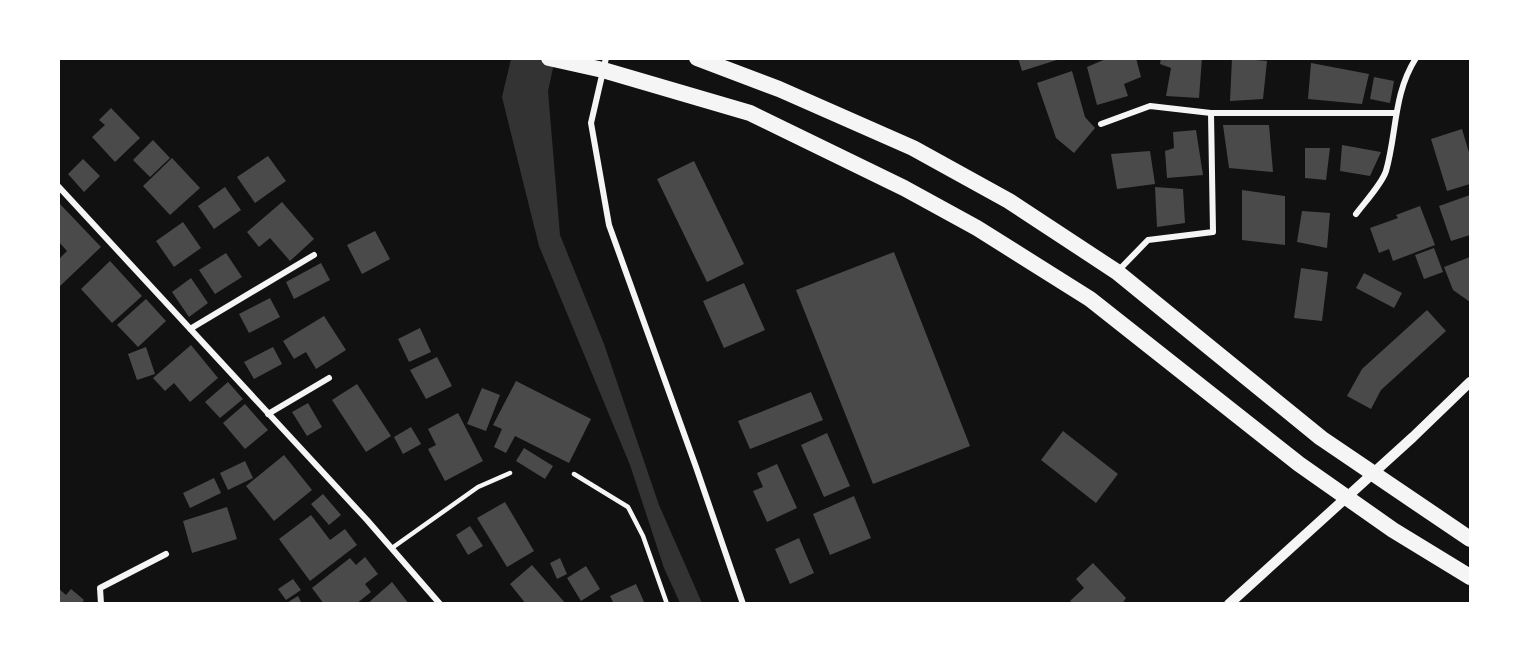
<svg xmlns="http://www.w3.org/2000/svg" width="1529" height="662" font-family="Ubuntu,sans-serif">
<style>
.water{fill:#333}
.building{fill:#4a4a4a}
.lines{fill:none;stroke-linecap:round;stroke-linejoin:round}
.service{stroke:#f5f5f5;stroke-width:4.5}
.minor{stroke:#f5f5f5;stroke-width:6}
.tertiary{stroke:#f5f5f5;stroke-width:10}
.trunk{stroke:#f5f5f5;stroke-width:16}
</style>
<rect width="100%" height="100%" fill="#111"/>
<!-- water -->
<path class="water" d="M511 59H555L548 91 560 235 604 344 659 505 702 603H680L664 568 630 465 539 246 502 97Z"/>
<!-- building -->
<path class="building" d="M1018 58H1060V59L1022 71Z
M1108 58H1136L1141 77 1124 84 1128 96 1097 105 1087 67Z
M1161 58H1202L1199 98 1166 96 1171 68 1160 64Z
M1232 58 1267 61 1263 99 1230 101Z
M1311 63 1369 74 1362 104 1308 99Z
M1072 71 1085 117 1095 128 1074 153 1056 138 1037 83Z
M1374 77 1394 81 1390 103 1370 99Z
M111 108 140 138 115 162 92 137 105 125 99 120Z
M1223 125H1269L1273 172 1229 168Z
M1462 129 1470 156V184L1447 191 1431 139Z
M1196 130 1203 175 1167 178 1165 151 1174 148 1173 132Z
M153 140 170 158 150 177 133 160Z
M1342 145 1381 152 1370 176 1340 171Z
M1305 148H1330L1326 180 1305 178Z
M1150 151 1155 184 1117 189 1111 154Z
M268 156 286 181 255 203 237 177Z
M172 158 200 188 170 215 143 186Z
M83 159 100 176 84 192 68 174Z
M694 161 744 264 707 282 657 179Z
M225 187 241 210 214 229 198 206Z
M1155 187 1183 189 1185 223 1157 227Z
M1242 190 1285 196V245L1242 240Z
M1470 195V235L1451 241 1439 206Z
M282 202 314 239 290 261 270 238 259 247 247 232Z
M60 204 101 247 58 288V260L67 251 58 241Z
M1420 206 1435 245 1393 261 1389 249 1379 253 1370 228 1398 218 1396 215Z
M1302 211 1330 213 1327 248 1297 242Z
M183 222 201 248 174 267 156 241Z
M375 231 390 259 362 274 347 245Z
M1434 248 1443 272 1424 279 1415 255Z
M894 252 970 446 873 484 796 290Z
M226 253 242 277 215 294 199 270Z
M1470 257V302L1453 290 1444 267Z
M110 261 142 296 112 323 81 289Z
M321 263 330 280 294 299 286 282Z
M1301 268 1328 272 1322 321 1294 318Z
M1364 273 1402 293 1394 308 1356 288Z
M191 278 208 303 189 317 172 292Z
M744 283 765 330 724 348 703 301Z
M270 298 280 317 249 333 239 314Z
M146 299 166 321 138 347 117 325Z
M1427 310 1446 331 1381 390 1371 409 1347 396 1362 369Z
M324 316 346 350 316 369 306 352 294 359 283 341Z
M420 328 431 352 409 362 398 339Z
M191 345 218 378 190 402 174 383 165 391 153 378Z
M146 347 155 374 137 380 128 354Z
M273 347 282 364 254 379 244 362Z
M437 357 452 386 426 399 410 370Z
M516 381 591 419 569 463 515 436 506 453 494 447 502 429 493 425Z
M228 382 243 399 220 418 205 402Z
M357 384 391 436 366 452 332 400Z
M482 388 500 395 486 431 467 424Z
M811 392 823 420 750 449 738 421Z
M308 403 322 427 307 436 292 412Z
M245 404 268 430 245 449 223 423Z
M458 413 483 461 445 481 428 449 436 445 428 429Z
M411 427 421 444 403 454 394 437Z
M1063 431 1118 474 1096 503 1041 460Z
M827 433 850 486 824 497 801 445Z
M524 448 553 466 545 479 516 461Z
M284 455 312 490 274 521 246 486Z
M245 461 253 478 228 490 220 473Z
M777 464 797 508 767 522 753 491 763 487 757 473Z
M214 478 221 493 190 508 183 493Z
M323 494 341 515 329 525 311 504Z
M854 496 871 538 830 555 813 514Z
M505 502 534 551 507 567 477 518Z
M227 507 237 539 192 553 183 521Z
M311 515 330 540 345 529 357 545 310 581 279 539Z
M470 526 483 546 468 555 456 535Z
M799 538 814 573 790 584 775 549Z
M365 557 378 574 365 584 371 592 356 604H324L312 588 350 558 356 565Z
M560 558 567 574 557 579 550 563Z
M1093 563 1126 598 1122 604H1073L1070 601 1084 588 1076 579Z
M532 565 566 604H526L510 584Z
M586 566 600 589 581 601 567 578Z
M293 579 301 590 286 600 278 589Z
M392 582 409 604H367Z
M636 584 645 604H614L610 596Z
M58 588 66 595 71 589 84 600 81 604H58Z
M298 596 302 604H285Z"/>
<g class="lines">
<!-- service -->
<path class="service" d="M574 474 628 507 643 536 667 604
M392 548 478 487 510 473"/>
<!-- minor -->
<path class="minor" d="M606 58 591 123 609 225 696 467 743 604
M1211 113H1396
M1101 124 1150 106 1211 113 1213 232 1148 240 1117 272
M58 186 367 520 440 604
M1356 214C1364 203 1382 184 1386 171 1397 133 1393 94 1416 58
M190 329 314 255
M268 414 329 378
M101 604 100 588 166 554"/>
<!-- tertiary -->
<path class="tertiary" d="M1229 604 1413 437 1470 382"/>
<!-- trunk -->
<path class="trunk" d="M549 58 603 70 750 113 904 188 977 228 1090 299 1299 464 1393 530 1470 577
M697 58 779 89 913 148 1009 201 1117 272 1321 438 1470 539"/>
</g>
<!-- border -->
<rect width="1529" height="662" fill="none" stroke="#ffffff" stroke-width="120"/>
</svg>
